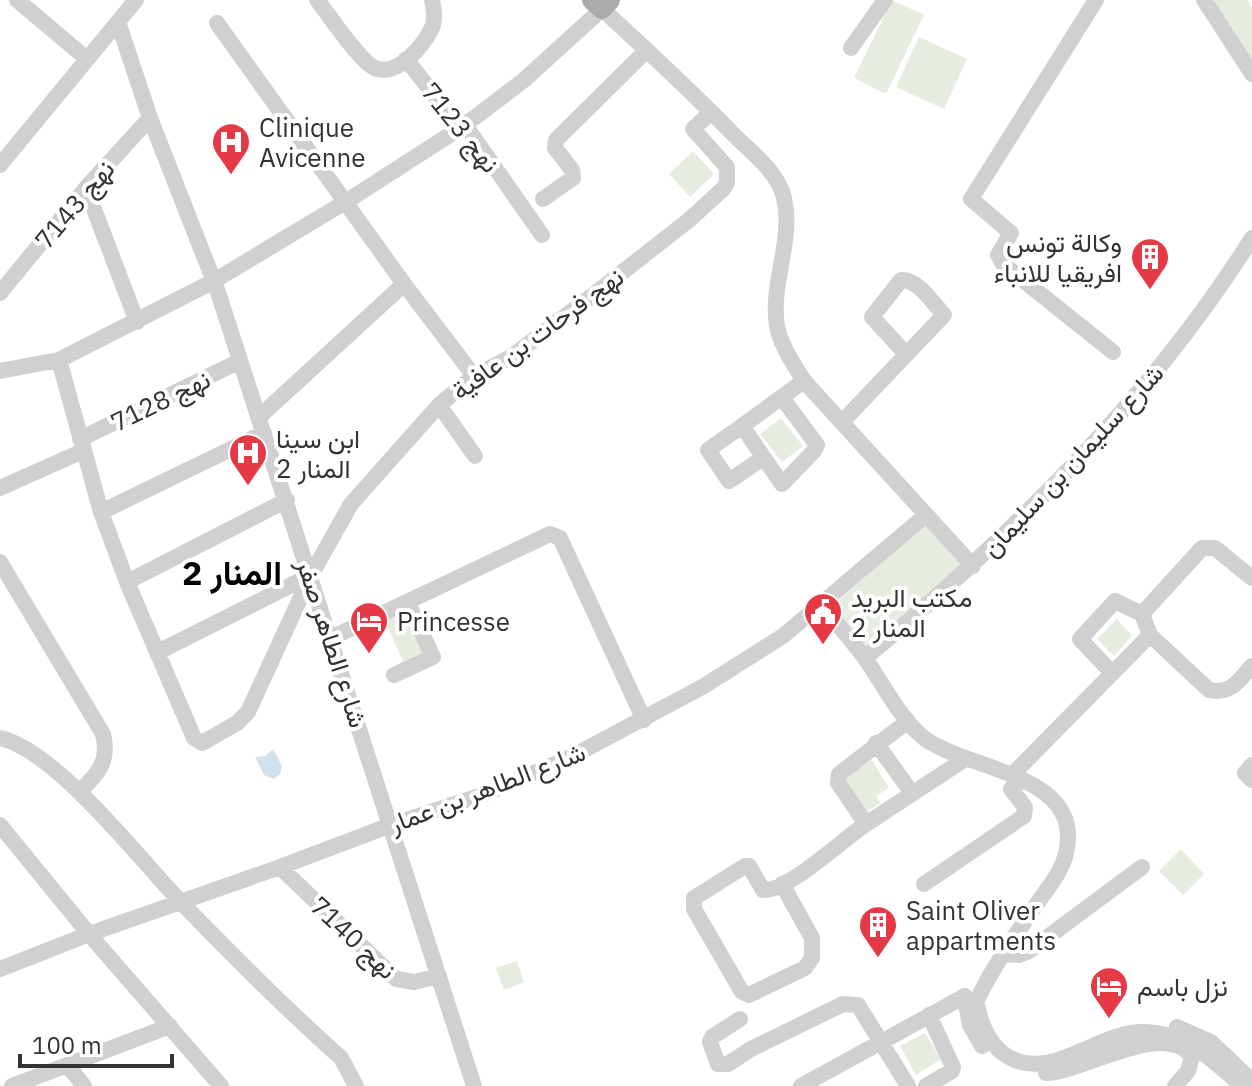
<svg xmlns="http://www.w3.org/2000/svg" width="1252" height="1086" font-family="'IBM Plex Sans',Vazirmatn,sans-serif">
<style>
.green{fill:#e6ecdf}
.water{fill:#cfe2ee}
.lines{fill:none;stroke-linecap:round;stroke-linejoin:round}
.minor{stroke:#d0d0d0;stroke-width:16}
.major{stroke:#ababab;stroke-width:20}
.labels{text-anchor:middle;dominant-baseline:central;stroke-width:8;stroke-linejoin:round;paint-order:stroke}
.poi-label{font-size:26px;fill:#333;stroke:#fff;text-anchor:start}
.street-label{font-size:26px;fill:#333;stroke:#fff}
.district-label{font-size:34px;font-weight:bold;fill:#000;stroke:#fff}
</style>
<rect width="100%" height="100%" fill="#fff"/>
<!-- green -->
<path class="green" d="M892 0 924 15 886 94 854 78Z
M1210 0H1247L1252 8V62Z
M919 37 967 59 944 109 896 87Z
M693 151 714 174 690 197 669 174Z
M781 418 803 446 782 462 760 434Z
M925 525 962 566 867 647 832 606Z
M404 610 425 654 404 663 384 619Z
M1117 619 1132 636 1114 656 1097 639Z
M872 760 889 788 876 796 880 803 864 814 842 779Z
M1181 849 1204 874 1183 895 1159 871Z
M517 961 524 982 504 990 496 968Z
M925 1033 941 1059 916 1075 900 1046Z"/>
<!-- water -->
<path class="water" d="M273 749 282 766 280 774 274 779 264 775 255 757 265 756Z"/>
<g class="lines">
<!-- minor -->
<path class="minor" d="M17 0 87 59
M317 0C330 16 357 58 373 67 396 80 426 44 433 25 435 16 434 8 432 0
M1096 0 971 199 1011 233 998 255 1003 264 1113 352
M1204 0 1252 74
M118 22 150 118 218 292 474 1086
M217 23 404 284 474 376
M851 48 885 0
M406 59 442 105 465 125 542 235
M0 165 136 0
M86 188 137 322
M543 199 573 178 572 170 555 148 556 140 647 50
M0 293 86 188 150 118
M59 360 101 512 127 582 194 738 202 743 237 723 248 712 311 575 351 504 439 405 474 376 511 357 592 296 689 220 724 188 727 182V167L693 129 711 112
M0 371 59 360 214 281 347 201 465 125 524 80 602 9C647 50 692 92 735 136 753 154 778 172 784 198 794 240 770 284 777 326 781 347 794 364 804 381L973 566
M783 399 817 445 814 451 782 484 742 426 804 381
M439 405 475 456
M259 417 404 284
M842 422 944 315C933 303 917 278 901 280L872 317 906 354
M742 426 708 450 729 481 763 458
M80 439 240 361
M0 488 83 451
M101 512 264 433
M0 562 103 734C110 761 98 774 79 792
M127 582 287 500
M820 604C835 622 852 640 866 660 884 685 900 719 924 738 968 771 1085 773 1066 853 1062 872 1047 889 1036 905 1015 936 994 965 978 998
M1142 614 1202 548H1215L1252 578
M331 638 550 534 560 538 644 720
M158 652 311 575
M865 658C1011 536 1150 400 1252 238
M1112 673 1080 639 1115 601 1142 614 1150 635 1209 690C1231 695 1239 680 1252 666
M394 675 433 657 408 603
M908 721 839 774 838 783 866 824 965 759
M0 738C54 749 139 858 179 900 231 954 285 1008 341 1058L356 1086
M876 743 912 793
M1252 765 1245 773 1252 780
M1012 775 1150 635
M0 825 89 934 221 1086
M280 867 396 979 414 982 439 976
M782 884 812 938V958L805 968 749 995 742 992 694 909V898L745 866H749L763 890C789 891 843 839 866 824
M924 884 1024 816 1025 807 1011 789 1022 780
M1003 954 1019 955 1029 951 1142 867
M0 969 89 934 280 867 391 825 485 794 571 757 704 686 783 636 926 515
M966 1005 970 1025 982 1046
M977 1005C981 1024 989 1045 1007 1056 1050 1083 1098 1032 1142 1032 1186 1032 1211 1059 1242 1086
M740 1019 712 1037 710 1042 718 1064H728L751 1049 843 1004 858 1005 908 1086
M1177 1027 1211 1042 1252 1081
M68 1066 84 1086
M1046 1073C1081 1073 1166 1018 1192 1057L1188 1071 1175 1086
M12 1086 170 1026
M801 1086 965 996
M926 1086 952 1071 953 1067 929 1015"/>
<!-- major -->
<path class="major" d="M592 0 602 9 610 0"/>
</g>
<!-- icons -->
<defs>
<g id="hospital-pin" transform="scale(2)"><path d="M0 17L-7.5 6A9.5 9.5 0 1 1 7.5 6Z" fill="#e63946" stroke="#fff"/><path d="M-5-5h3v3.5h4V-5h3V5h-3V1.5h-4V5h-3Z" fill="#fff"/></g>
<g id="building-pin" transform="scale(2)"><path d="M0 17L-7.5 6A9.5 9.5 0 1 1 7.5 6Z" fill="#e63946" stroke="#fff"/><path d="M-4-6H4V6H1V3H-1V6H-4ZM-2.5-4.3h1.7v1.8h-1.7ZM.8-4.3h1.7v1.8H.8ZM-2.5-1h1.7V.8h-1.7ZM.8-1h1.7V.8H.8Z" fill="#fff"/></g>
<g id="civic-pin" transform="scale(2)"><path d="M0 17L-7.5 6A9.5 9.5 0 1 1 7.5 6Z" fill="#e63946" stroke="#fff"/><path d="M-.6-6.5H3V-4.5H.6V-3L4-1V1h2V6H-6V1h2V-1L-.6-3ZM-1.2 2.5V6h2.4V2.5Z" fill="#fff"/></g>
<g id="hotel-pin" transform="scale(2)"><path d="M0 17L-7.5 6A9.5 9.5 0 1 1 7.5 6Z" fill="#e63946" stroke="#fff"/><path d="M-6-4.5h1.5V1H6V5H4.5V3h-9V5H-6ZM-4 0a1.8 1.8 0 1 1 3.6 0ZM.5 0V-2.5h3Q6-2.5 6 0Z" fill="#fff"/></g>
</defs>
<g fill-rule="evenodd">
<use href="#hospital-pin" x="231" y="142"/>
<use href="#building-pin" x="1150" y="257"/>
<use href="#hospital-pin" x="248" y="453"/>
<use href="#civic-pin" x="823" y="612"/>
<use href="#hotel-pin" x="369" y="621"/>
<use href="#building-pin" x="878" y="925"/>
<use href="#hotel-pin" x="1109" y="986"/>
</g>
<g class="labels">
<!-- poi labels -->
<g class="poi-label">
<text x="259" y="127">Clinique<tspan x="259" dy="30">Avicenne</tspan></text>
<text x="1122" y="242" text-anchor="end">وكالة تونس<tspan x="1122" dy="30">افريقيا للانباء</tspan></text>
<text x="276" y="438">ابن سينا<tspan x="276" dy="30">المنار 2</tspan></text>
<text x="851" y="597">مكتب البريد<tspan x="851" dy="30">المنار 2</tspan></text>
<text x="397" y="621">Princesse</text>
<text x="906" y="910">Saint Oliver<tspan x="906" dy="30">appartments</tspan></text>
<text x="1137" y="986">نزل باسم</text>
</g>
<!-- street labels -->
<g class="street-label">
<text transform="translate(461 127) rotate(51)">نهج 7123</text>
<text transform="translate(74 204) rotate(-50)">نهج 7143</text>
<text transform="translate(537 333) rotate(-36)">نهج فرحات بن عافية</text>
<text transform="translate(160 400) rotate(-26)">نهج 7128</text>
<text transform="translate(1072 460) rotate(-47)">شارع سليمان بن سليمان</text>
<text transform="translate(333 643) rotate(72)">شارع الطاهر صفر</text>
<text transform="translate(487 787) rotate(-21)">شارع الطاهر بن عمار</text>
<text transform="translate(354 937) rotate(43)">نهج 7140</text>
</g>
<!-- district labels -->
<g class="district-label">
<text x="232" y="572">المنار 2</text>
</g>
</g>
<!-- scale -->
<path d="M20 1054v12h152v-12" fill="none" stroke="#333333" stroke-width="4"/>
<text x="32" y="1054" font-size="24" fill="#333333" stroke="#ffffff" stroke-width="6" paint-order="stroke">100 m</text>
</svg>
